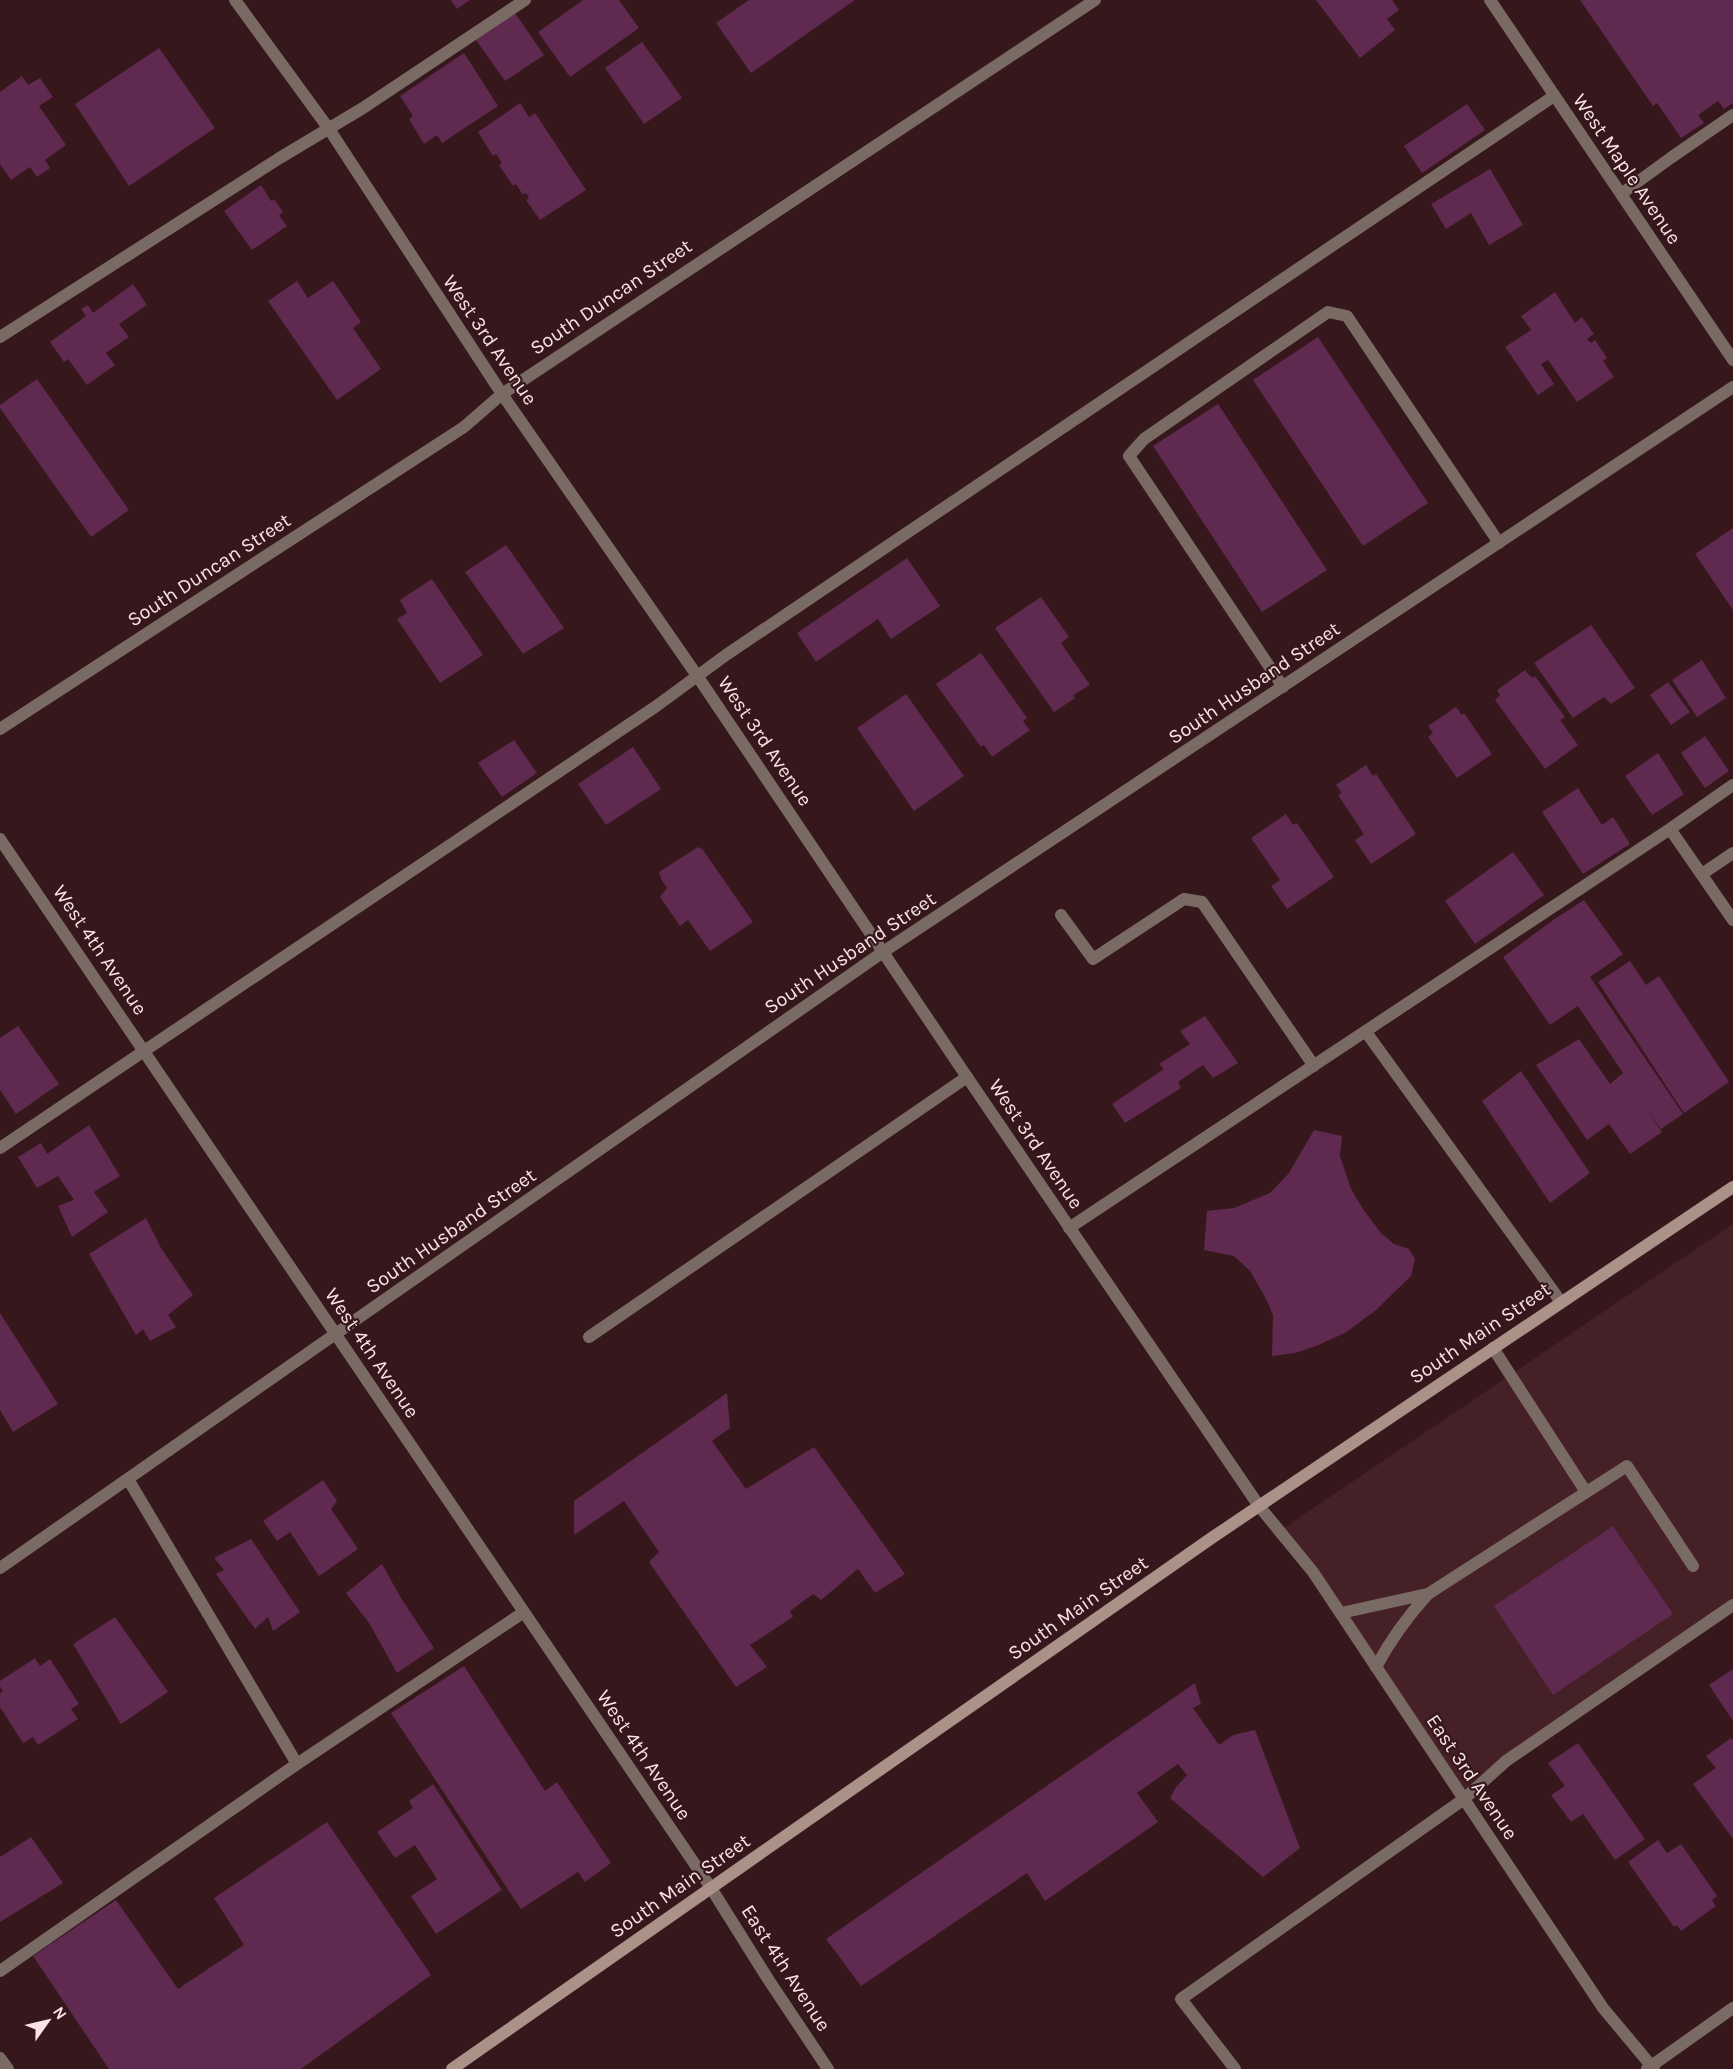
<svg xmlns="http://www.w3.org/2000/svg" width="1733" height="2069" font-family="Karla,sans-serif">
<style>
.built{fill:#452026}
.building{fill:#60294f}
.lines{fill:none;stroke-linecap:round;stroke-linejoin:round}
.service{stroke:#796a64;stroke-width:12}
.minor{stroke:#796a64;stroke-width:12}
.tertiary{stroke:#796a64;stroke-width:12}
.secondary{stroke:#ab9289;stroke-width:12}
.labels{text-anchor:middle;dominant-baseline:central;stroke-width:4.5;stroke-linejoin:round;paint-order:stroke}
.street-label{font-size:20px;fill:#f9e3e5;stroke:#36171c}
</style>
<rect width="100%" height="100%" fill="#36171c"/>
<!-- built -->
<path class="built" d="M1733 1224V1613L1465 1796 1284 1528Z"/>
<!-- building -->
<path class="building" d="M451 0H470L457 9Z
M583 0H619L639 28 570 77 538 32Z
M749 0H855L751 73 716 23Z
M1316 0H1392L1399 10 1387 19 1395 30 1360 58Z
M1580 0H1733V103L1724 109 1718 101 1698 115 1704 123 1681 138 1657 103 1653 106Z
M515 13 544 55 505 81 476 40Z
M642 42 682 98 644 124 605 68Z
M159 48 215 128 129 186 75 104Z
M464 53 498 106 442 143 437 135 424 144 409 119 413 116 400 96Z
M22 76 28 85 40 78 53 97 39 106 66 145 45 160 50 168 37 177 30 167 11 180 0 164V92Z
M520 103 529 117 535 113 586 190 540 220 526 200 529 198 526 193 523 195 516 184 513 186 499 165 502 163 496 154 493 156 478 132Z
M1467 104 1485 130 1422 173 1404 146Z
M1490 169 1523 225 1489 245 1471 213 1446 229 1431 204Z
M261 185 271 201 274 199 283 212 279 215 287 226 252 250 224 211Z
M297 281 308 298 333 281 361 322 353 328 381 369 337 400 268 301Z
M133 284 147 305 119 324 129 337 106 353 115 365 87 385 68 359 64 362 50 342 86 316 81 309 88 305 93 313Z
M1555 292 1575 323 1582 317 1594 334 1587 339 1591 343 1595 340 1607 358 1603 361 1614 377 1577 402 1548 360 1541 364 1554 384 1538 395 1505 347 1531 330 1521 316Z
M1318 337 1428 503 1363 546 1253 380Z
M37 379 129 510 91 537 0 408V405Z
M1218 404 1327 570 1262 612 1153 446Z
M1733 528V610L1695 554Z
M506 545 564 628 523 654 465 572Z
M907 558 940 606 891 639 878 619 816 662 797 633Z
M432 579 483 655 440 683 397 619 407 613 400 600Z
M1041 597 1069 637 1061 643 1090 685 1073 695 1075 698 1054 712 995 628Z
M1591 625 1635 688 1611 704 1604 697 1573 718 1534 663Z
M981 653 1027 718 1023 721 1030 730 992 757 984 745 981 747 936 684Z
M1702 660 1726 698 1697 717 1672 680Z
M1525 670 1532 678 1535 676 1565 717 1560 720 1578 745 1545 769 1495 700 1500 695 1497 690Z
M1668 682 1690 712 1671 725 1650 695Z
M906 694 964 776 914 811 857 728Z
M1456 707 1462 715 1464 713 1492 754 1457 778 1428 737 1433 733 1428 726Z
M1705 736 1729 771 1705 788 1681 753Z
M514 740 537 773 502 797 478 763Z
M633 747 661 789 606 825 578 784Z
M1658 753 1684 794 1652 815 1625 776Z
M1366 765 1373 776 1376 774 1416 834 1371 864 1355 840 1364 834 1338 795 1342 793 1336 785Z
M1578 788 1602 825 1613 817 1630 844 1583 874 1542 812Z
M1286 814 1293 825 1297 823 1334 877 1287 909 1271 886 1280 880 1251 838Z
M698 847 703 850 753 922 710 951 688 920 680 926 660 897 667 888 661 879 659 872Z
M1513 852 1544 895 1475 944 1445 901Z
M1584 900 1623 954 1590 977 1683 1114 1661 1129 1648 1111 1662 1132 1630 1154 1609 1124 1587 1140 1536 1065 1579 1039 1610 1084 1623 1073 1578 1006 1550 1025 1503 957 1553 920Z
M1630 961 1646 985 1659 976 1729 1082 1684 1113 1598 982Z
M1205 1016 1238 1063 1213 1078 1203 1065 1178 1082 1181 1088 1125 1123 1112 1104 1164 1069 1159 1064 1190 1044 1180 1031Z
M18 1026 59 1084 16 1114 0 1090V1038Z
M1521 1071 1590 1173 1550 1203 1482 1101Z
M89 1125 120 1176 94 1192 108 1212 72 1237 58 1206 74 1200 58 1176 37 1188 18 1157 41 1143 47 1154Z
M1314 1130 1342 1136 1340 1156 1351 1189 1363 1209 1381 1233 1394 1244 1409 1249 1415 1259 1411 1276 1376 1310 1345 1333 1316 1346 1295 1353 1272 1356 1273 1315 1265 1297 1250 1271 1234 1256 1204 1250 1207 1211 1234 1208 1270 1193 1289 1173Z
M146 1218 161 1248 193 1295 168 1315 176 1327 150 1341 143 1329 136 1335 89 1254Z
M0 1313 58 1404 13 1432 0 1410Z
M727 1393 730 1428 712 1441 746 1489 814 1447 905 1574 875 1593 858 1569 821 1600 813 1594 790 1611 793 1617 750 1645 767 1667 736 1687 649 1562 659 1552 624 1501 574 1535V1501Z
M323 1480 337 1501 331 1509 358 1549 319 1576 290 1532 277 1541 263 1521Z
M1613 1526 1673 1614 1553 1695 1494 1606Z
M251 1539 300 1612 273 1631 268 1617 255 1629 216 1574 224 1570 214 1558Z
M382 1564 401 1598 434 1648 397 1673 369 1623 346 1593Z
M115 1617 168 1692 121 1724 73 1644Z
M35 1658 40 1666 50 1659 79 1704 71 1709 78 1719 38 1745 33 1737 23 1743 0 1707V1693L3 1691 0 1687V1681Z
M464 1666 545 1791 557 1782 611 1863 585 1882 578 1872 521 1909 391 1713Z
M1733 1669V1721L1709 1685Z
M1195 1683 1201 1704 1193 1708 1219 1745 1233 1735 1255 1730 1300 1848 1263 1877 1170 1798 1176 1787 1187 1775 1178 1764 1137 1793 1158 1822 1045 1901 1027 1873 861 1986 826 1939Z
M1731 1738 1733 1740V1839L1693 1784 1716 1768 1706 1756Z
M1578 1743 1645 1839 1615 1860 1583 1814 1571 1822 1551 1795 1565 1786 1548 1763Z
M433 1784 502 1890 436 1934 411 1896 437 1879 415 1845 395 1858 377 1832 413 1808 409 1801Z
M327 1822 431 1975 301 2069H109L33 1956 116 1900 178 1989 244 1945 214 1898Z
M31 1837 63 1883 0 1922V1857Z
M1658 1840 1667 1853 1681 1844 1717 1896 1712 1900 1716 1906 1681 1931 1677 1925 1674 1927 1628 1862Z"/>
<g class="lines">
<!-- service -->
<path class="service" d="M0 337 278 159 363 108 525 0
M1283 687 1129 456 1144 439 1328 312 1347 316 1499 543
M1670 829 1733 920
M1702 874 1733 853
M1061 915 1093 959 1184 899 1202 902 1314 1066
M1366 1032 1561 1302
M0 1148 655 707 726 655 1554 96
M1069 1228 1670 829 1733 785
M589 1337 967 1077
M1493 1348 1586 1492
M128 1479 297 1764
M1341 1613 1427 1594
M1376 1667C1391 1639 1407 1617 1428 1594L1627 1466 1693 1566
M0 1971 297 1764 524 1612
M1235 2069 1181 1999 1464 1799 1506 1761 1733 1605"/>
<!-- minor -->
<path class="minor" d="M1490 0 1733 360
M1621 194 1672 157 1733 115
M0 729 464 427 502 394 1095 0
M0 839 711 1888 768 1979 828 2069
M0 1568 883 952 1733 387
M0 2058 8 2069
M1647 2069 1733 2008"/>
<!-- tertiary -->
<path class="tertiary" d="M235 0 329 129 502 394 698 677 967 1077 1259 1506 1313 1572 1603 2008 1654 2069"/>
<!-- secondary -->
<path class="secondary" d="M452 2069 1213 1537 1733 1187"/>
</g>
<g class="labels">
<!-- street labels -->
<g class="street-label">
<text transform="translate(1627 169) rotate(56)">West Maple Avenue</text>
<text transform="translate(611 297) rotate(-34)">South Duncan Street</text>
<text transform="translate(490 340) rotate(56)">West 3rd Avenue</text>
<text transform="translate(209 570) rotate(-33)">South Duncan Street</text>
<text transform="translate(1254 683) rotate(-34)">South Husband Street</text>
<text transform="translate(765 741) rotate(56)">West 3rd Avenue</text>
<text transform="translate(100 950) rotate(56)">West 4th Avenue</text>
<text transform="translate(850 953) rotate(-34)">South Husband Street</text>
<text transform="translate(1036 1144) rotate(56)">West 3rd Avenue</text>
<text transform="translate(451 1231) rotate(-35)">South Husband Street</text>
<text transform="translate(1480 1333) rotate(-34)">South Main Street</text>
<text transform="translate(372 1353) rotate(56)">West 4th Avenue</text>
<text transform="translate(1078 1608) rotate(-35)">South Main Street</text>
<text transform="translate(644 1755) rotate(56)">West 4th Avenue</text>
<text transform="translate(1472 1777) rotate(56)">East 3rd Avenue</text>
<text transform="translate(680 1886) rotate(-35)">South Main Street</text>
<text transform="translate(786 1968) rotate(57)">East 4th Avenue</text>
</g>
</g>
<!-- north arrow -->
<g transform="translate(48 2021) rotate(56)" stroke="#36171c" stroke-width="4.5" paint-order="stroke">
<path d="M0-4.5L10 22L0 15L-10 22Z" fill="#f9e3e5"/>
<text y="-9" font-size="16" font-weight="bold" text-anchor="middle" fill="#f9e3e5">N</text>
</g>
</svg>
